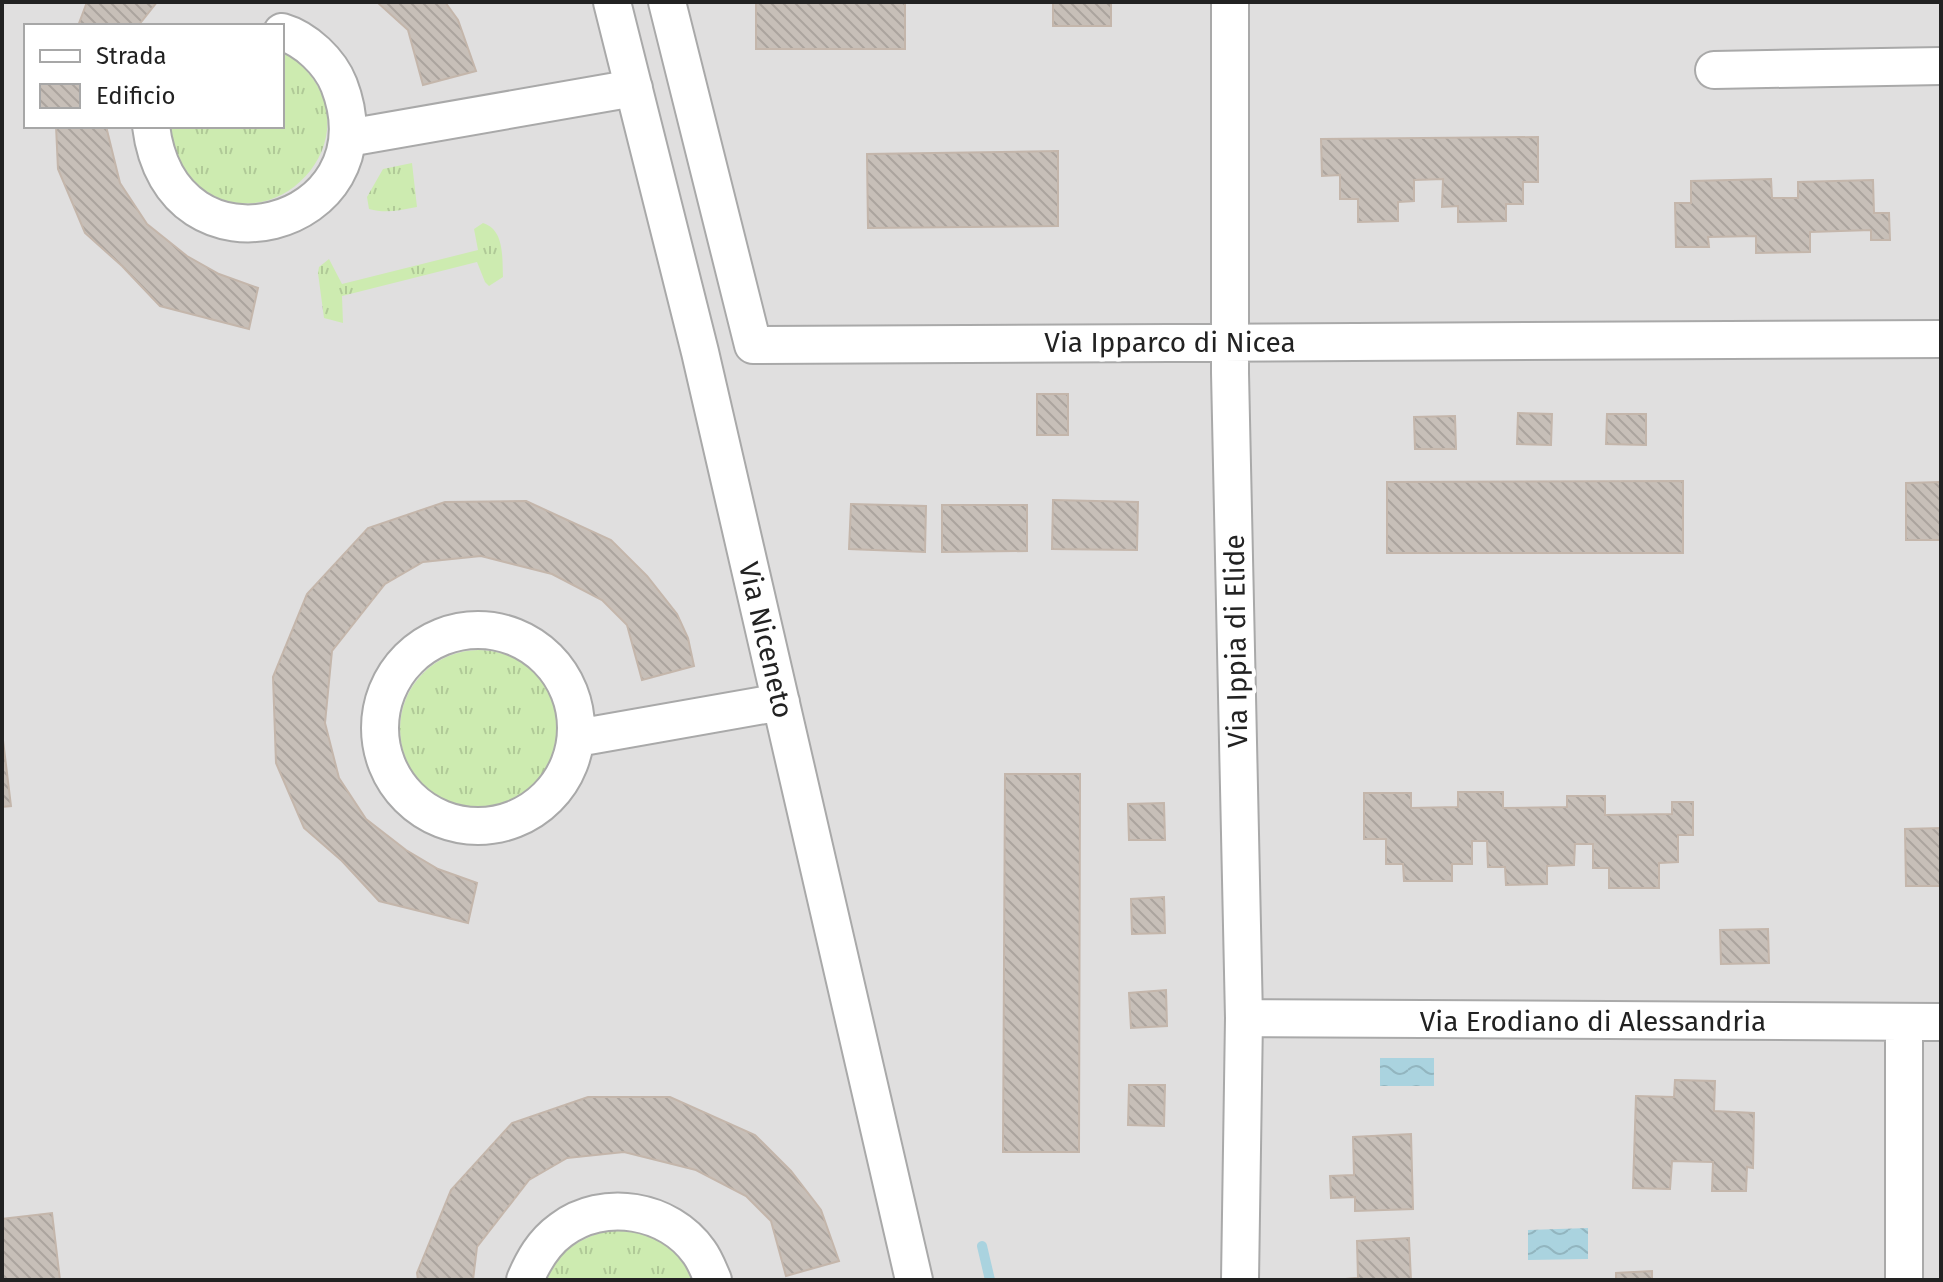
<svg xmlns="http://www.w3.org/2000/svg" width="1943" height="1282" font-family="'Fira Sans',sans-serif">
<style>
.residential{fill:#e0dfdf;fill-rule:evenodd}
.grass{fill:url(#grass-tufts)}
.water{fill:url(#water-waves)}
.lines{fill:none;stroke-linecap:round;stroke-linejoin:round}
.stream{stroke:#aad3df;stroke-width:10}
.building{fill:url(#building-back-hatch);stroke:#c4b6ab;stroke-width:2}
.minor-casing{stroke:#a9a9a9;stroke-width:40}
.minor{stroke:#fff;stroke-width:36}
.labels{text-anchor:middle;dominant-baseline:central;stroke-width:8;stroke-linejoin:round;paint-order:stroke}
.street-label{font-size:28px;fill:#222;stroke:#fff}
</style>
<defs>
<pattern id="grass-tufts" width="24" height="20" patternUnits="userSpaceOnUse" patternTransform="scale(2)"><rect width="24" height="20" fill="#cdebb0"/><path d="M3 7l-1-3M5 7V3M7 7l1-3M15 17l-1-3M17 17v-4M19 17l1-3" fill="none" stroke="#b0c997"/></pattern>
<pattern id="water-waves" width="16" height="10" patternUnits="userSpaceOnUse" patternTransform="scale(2)"><rect width="16" height="10" fill="#aad3df"/><path d="M0 5q4-4 8 0t8 0" fill="none" stroke="#92b5bf"/></pattern>
<pattern id="building-back-hatch" width="6" height="6" patternUnits="userSpaceOnUse" patternTransform="scale(2)"><rect width="6" height="6" fill="#c7bfb8"/><path d="M-1 5l2 2M0 0l6 6M5-1l2 2" fill="none" stroke="#aba49e"/></pattern>
</defs>
<rect width="100%" height="100%" fill="#f2efe9"/>
<!-- residential -->
<path class="residential" d="M2 2H1941V1280H2ZM26 26H282V126H26Z"/>
<!-- grass -->
<path class="grass" d="M282 52C297 58 309 72 317 85 357 153 274 234 207 192 196 185 184 175 178 162 173 151 172 137 169 126H282Z
M412 163 417 207C400 210 386 214 369 209L367 197 383 169Z
M483 223C505 230 502 258 503 277L489 286 485 282 477 262 342 296 343 323 324 318 318 273 319 267 329 259 342 284 478 250 474 229Z
M400 729a79 79 0 1 1 158 0a79 79 0 1 1-158 0Z
M609 1230C654 1230 671 1241 694 1280H546C555 1251 582 1238 609 1230Z"/>
<!-- water -->
<path class="water" d="M1380 1058H1434V1086H1380Z
M1588 1228V1259L1528 1260V1230Z"/>
<g class="lines">
<!-- stream -->
<path class="stream" d="M982 1246 990 1280"/>
</g>
<!-- building -->
<path class="building" d="M87 2H157L138 26H78Z
M377 2H445L458 20 476 71 423 85 408 30Z
M905 2V49H756V3Z
M1053 2H1111V26H1053Z
M56 126H106L120 183 147 224 187 256 219 274 258 288 249 329 160 306 122 266 85 233 58 169Z
M1538 137V182H1523V204H1506V221L1458 222V206L1442 207 1443 179 1414 180V201L1398 202V221L1358 222V199H1340V175L1322 176 1321 139Z
M1058 151V226L868 228 867 154Z
M1771 179 1772 198H1798V182L1873 180 1874 213H1889L1890 240H1871V230L1810 232V252L1756 253V236L1708 237 1709 247H1676L1675 203H1691V181Z
M1037 394H1068V435H1037Z
M1518 413 1552 414 1551 445 1517 444Z
M1607 414H1646V445L1606 444Z
M1455 416 1456 449H1415L1414 417Z
M1683 481V553H1387V482Z
M1941 482V540H1906V483Z
M1053 500 1138 502 1137 550 1052 549Z
M526 501 611 540 647 576 677 614 688 638 694 666 642 680 627 625 602 600 552 574 481 556 423 562 385 584 332 651 325 723 339 778 366 819 406 850 438 869 477 883 468 923 379 901 342 861 304 828 276 763 273 677 307 594 368 528 445 502Z
M851 504 926 506 925 552 849 549Z
M942 505H1027V551L942 552Z
M2 732 11 806 2 807Z
M1005 774H1080L1079 1152H1003Z
M1458 792H1503V808L1567 807V796H1605V815L1672 814V802H1693V835H1678V862L1659 863V888H1609V868H1593V844H1575L1574 865 1547 866V884L1506 885 1505 867H1488L1487 841H1472V864H1452V881H1404L1403 864H1386V839H1364V793H1411V808L1458 807Z
M1164 803 1165 840H1129L1128 804Z
M1941 828V886H1906L1905 829Z
M1164 897 1165 933 1132 934 1131 899Z
M1768 929 1769 963 1721 964 1720 930Z
M1166 990 1167 1026 1131 1028 1129 993Z
M1675 1080 1715 1081 1714 1111 1754 1113 1753 1168 1747 1167 1746 1191H1712L1713 1162 1672 1161 1670 1189 1633 1188 1636 1096 1674 1097Z
M1129 1085H1165L1164 1126 1128 1125Z
M588 1097H670L755 1135 791 1171 821 1210 839 1261 786 1276 771 1221 746 1196 696 1170 624 1152 567 1158 529 1180 477 1247 473 1280H418L417 1273 451 1190 512 1123Z
M1411 1134 1413 1209 1355 1211V1197L1331 1198 1330 1176 1354 1175 1353 1137Z
M52 1213 60 1280H2V1219Z
M1409 1238 1411 1280H1333L1358 1278 1357 1241Z
M1652 1271V1280H1608L1616 1279V1273Z"/>
<g class="lines">
<!-- minor casing -->
<g class="minor-casing">
<path id="minor" d="M612 2 700 352 914 1280
M667 2 753 345 1941 339
M1230 2V373L1244 1018 1240 1280
M1714 70 1941 66
M151 126C171 289 394 228 339 85 330 62 306 39 282 32
M348 138 634 88
M380 728a98 98 0 1 1 196 0a98 98 0 1 1-196 0Z
M577 738 781 702
M1244 1018 1941 1022
M525 1280C533 1261 543 1243 561 1230 603 1198 669 1209 699 1252 705 1260 709 1271 713 1280
M1904 1280V1023"/>
</g>
<!-- minor -->
<use href="#minor" class="minor"/>
</g>
<g class="labels">
<!-- street labels -->
<g class="street-label">
<text x="1170" y="342">Via Ipparco di Nicea</text>
<text transform="translate(766 640) rotate(77)">Via Niceneto</text>
<text transform="translate(1236 641) rotate(-91)">Via Ippia di Elide</text>
<text x="1593" y="1021">Via Erodiano di Alessandria</text>
</g>
</g>
<!-- border -->
<rect width="1943" height="1282" fill="none" stroke="#222222" stroke-width="8"/>
<!-- legend -->
<rect x="24" y="24" width="260" height="104" fill="#ffffff" stroke="#a7a7a7" stroke-width="2"/>
<rect x="40" y="50" width="40" height="12" fill="#ffffff" stroke="#a7a7a7" stroke-width="2"/>
<text x="96" y="64" font-size="24" fill="#222222">Strada</text>
<rect x="40" y="84" width="40" height="24" fill="url(#building-back-hatch)" stroke="#a7a7a7" stroke-width="2"/>
<text x="96" y="104" font-size="24" fill="#222222">Edificio</text>
</svg>
